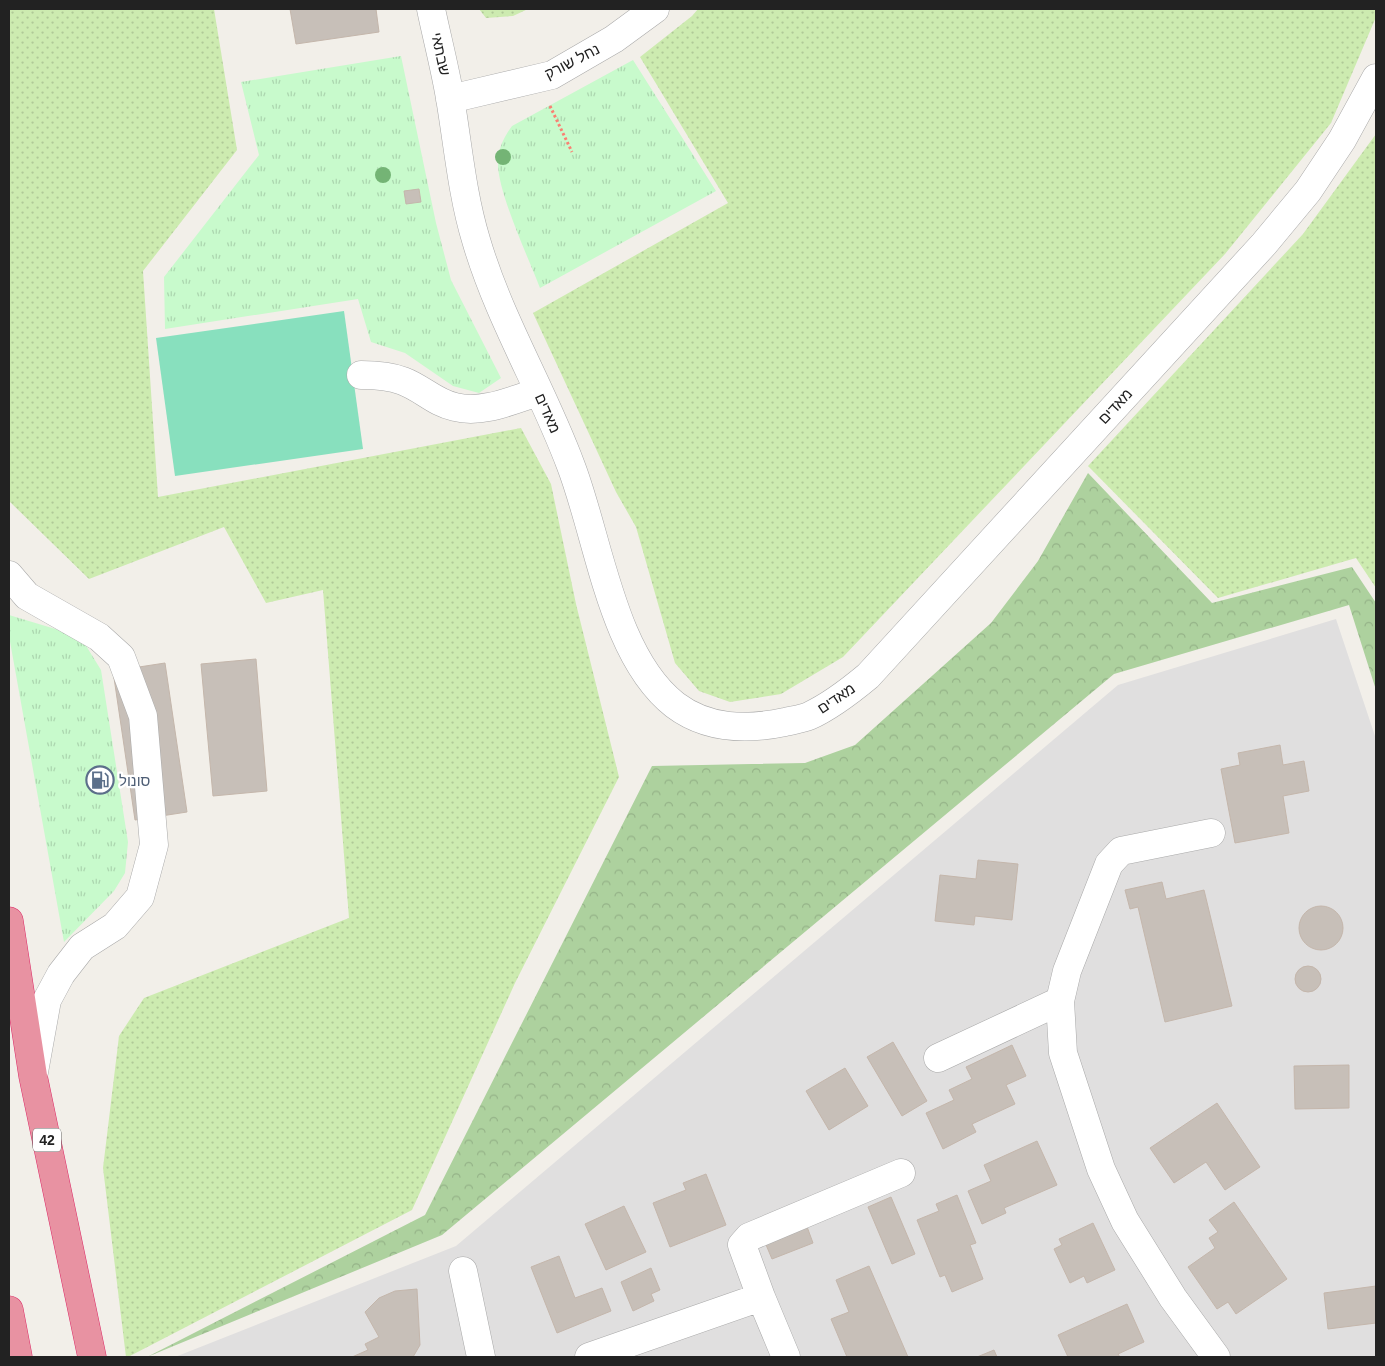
<svg xmlns="http://www.w3.org/2000/svg" width="1385" height="1366" font-family="Arial,'Noto Sans Hebrew',sans-serif">
<style>
.residential{fill:#e0dfdf}
.grass{fill:url(#grass-dots)}
.forest{fill:url(#forest-crowns)}
.park{fill:url(#park-tufts)}
.pitch{fill:#88e0be}
.building{fill:#c7bfb8;stroke:#c4b6ab}
.lines{fill:none;stroke-linecap:round;stroke-linejoin:round}
.minor-casing{stroke:#a9a9a9;stroke-width:29}
.highway-casing{stroke:#dc2a67;stroke-width:29}
.path{stroke:#fa8072;stroke-width:3;stroke-dasharray:2.5 2.5;stroke-linecap:butt}
.minor{stroke:#fff;stroke-width:28}
.highway{stroke:#e892a2;stroke-width:28}
.tree{fill:#74b475}
.labels{text-anchor:middle;dominant-baseline:central;stroke-width:4.5;stroke-linejoin:round;paint-order:stroke}
.shield{fill:#fff;stroke:#646464;stroke-width:1}
.shield-label{font-size:14px;font-weight:bold;fill:#222}
.street-label{font-size:15px;fill:#222;stroke:#fff}
.service-label{font-size:15px;fill:#4e5e75;stroke:#fff;text-anchor:start}
</style>
<defs>
<pattern id="grass-dots" width="8" height="8" patternUnits="userSpaceOnUse" patternTransform="scale(1.25)"><rect width="8" height="8" fill="#cdebb0"/><path d="M2 2h.1M6 6h.1" fill="none" stroke="#b0c997" stroke-width="1.8" stroke-linecap="round"/></pattern>
<pattern id="forest-crowns" width="20" height="18" patternUnits="userSpaceOnUse" patternTransform="scale(1.25)"><rect width="20" height="18" fill="#add19e"/><path d="M2 6a3 3 0 1 1 6 0M12 15a3 3 0 1 1 6 0" fill="none" stroke="#95b388"/></pattern>
<pattern id="park-tufts" width="24" height="20" patternUnits="userSpaceOnUse" patternTransform="scale(1.25)"><rect width="24" height="20" fill="#c8facc"/><path d="M3 7l-1-3M5 7V3M7 7l1-3M15 17l-1-3M17 17v-4M19 17l1-3" fill="none" stroke="#acd6af"/></pattern>
</defs>
<rect width="100%" height="100%" fill="#f2efe9"/>
<!-- residential -->
<path class="residential" d="M1336 619 1376 739V1357H175L456 1246 1118 685Z"/>
<!-- grass -->
<path class="grass" d="M9 9H214L237 150 143 271 158 497 521 428 551 484 576 604 619 777 515 983 412 1210 128 1357H126L103 1168 119 1036 144 998 349 918 323 590 266 603 224 527 89 579 9 501Z
M479 9H528L513 16 486 18Z
M698 9H1376V17L1331 123 1225 254 843 657 781 694 730 702 699 691 675 663 636 527 616 492 533 313 728 203 640 57 692 16Z
M1376 134V588L1356 558 1218 598 1088 466 1303 234Z"/>
<!-- forest -->
<path class="forest" d="M1088 473 1212 603 1352 567 1376 603V690L1349 605 1114 674 442 1235 147 1357 425 1215 652 766 805 763 855 745 991 623 1038 561Z"/>
<!-- park -->
<path class="park" d="M401 56 436 223 451 280 501 378 479 393 453 386 405 353 371 342 358 299 165 329 164 277 259 155 241 82Z
M633 60 716 191 540 288C529 259 496 189 498 161 499 147 504 137 512 126Z
M9 615 62 631 85 644 101 670 128 842 125 873 114 891 64 942 9 636Z"/>
<!-- pitch -->
<path class="pitch" d="M344 311 363 449 175 476 156 338Z"/>
<!-- building -->
<path class="building" d="M290 9H376L379 32 296 44Z
M419 189 421 202 406 204 404 191Z
M256 659 267 791 213 796 201 664Z
M165 663 187 812 135 820 113 671Z
M1280 745 1283 765 1304 761 1309 791 1283 796 1289 833 1235 843 1221 769 1240 765 1238 753Z
M978 860 1018 864 1012 920 975 916 974 925 935 921 940 875 976 879Z
M1162 882 1166 899 1204 890 1232 1006 1165 1022 1138 907 1130 909 1125 890Z
M1299 928a22 22 0 1 1 44 0a22 22 0 1 1-44 0Z
M1295 979a13 13 0 1 1 26 0a13 13 0 1 1-26 0Z
M893 1042 927 1101 902 1116 867 1057Z
M1012 1045 1026 1076 1006 1085 1015 1104 972 1124 976 1132 943 1149 926 1113 954 1100 949 1090 972 1079 966 1067Z
M1349 1065V1108L1295 1109 1294 1066Z
M845 1068 868 1106 829 1130 806 1091Z
M1217 1103 1260 1167 1225 1190 1206 1162 1174 1183 1150 1148Z
M1037 1141 1057 1185 1004 1208 1006 1213 982 1224 968 1191 991 1181 984 1165Z
M706 1174 726 1225 670 1247 653 1203 686 1190 683 1183Z
M957 1195 976 1243 970 1245 983 1279 952 1292 945 1275 940 1277 917 1220 939 1211 936 1204Z
M891 1197 915 1254 892 1264 868 1207Z
M1234 1202 1287 1279 1236 1314 1228 1302 1217 1309 1188 1267 1215 1248 1209 1238 1218 1232 1209 1220Z
M624 1206 646 1252 606 1270 585 1224Z
M1093 1223 1115 1270 1087 1283 1084 1276 1070 1283 1054 1249 1062 1245 1059 1239Z
M806 1224 813 1243 772 1259 764 1240Z
M559 1256 575 1298 602 1288 611 1311 557 1333 531 1267Z
M869 1266 908 1357H847L831 1319 849 1312 836 1280Z
M651 1268 660 1290 651 1294 654 1301 633 1311 621 1282Z
M1376 1286V1323L1328 1329 1324 1293Z
M417 1289 420 1345 413 1357H352L368 1350 365 1344 379 1337 365 1312 379 1298 395 1291Z
M1127 1304 1144 1342 1118 1354 1120 1357H1068L1058 1335Z
M994 1350 997 1357H977Z"/>
<g class="lines">
<!-- minor casing -->
<g class="minor-casing">
<path id="minor" d="M431 9C437 38 445 68 450 98 458 145 462 194 476 240 499 319 543 390 571 466 599 539 612 656 675 705 708 730 747 730 785 722 793 720 802 719 809 716 831 706 850 691 868 676L1264 244 1308 191 1342 140 1376 78
M450 99 552 75 614 39 655 9
M361 375C375 375 390 376 403 381 422 388 435 403 455 407 482 414 513 400 538 392
M9 575 27 596 99 637 121 657 143 716 154 845 140 897 115 926 82 947 61 974 47 1000 34 1072
M1211 833 1121 851 1109 864 1067 971 1060 1001 1063 1053 1101 1169 1125 1221 1173 1298 1216 1357
M938 1058 1060 1001
M463 1271 481 1357
M761 1297 742 1245 749 1237 901 1173
M589 1357 761 1297 786 1357"/>
</g>
<!-- highway casing -->
<g class="highway-casing">
<path id="highway" d="M9 921 33 1076 92 1357
M9 1310 18 1357"/>
</g>
<!-- path -->
<path class="path" d="M550 106 572 152"/>
<!-- minor -->
<use href="#minor" class="minor"/>
<!-- highway -->
<use href="#highway" class="highway"/>
</g>
<!-- trees -->
<g class="tree">
<circle cx="503" cy="157" r="8"/>
<circle cx="383" cy="175" r="8"/>
</g>
<!-- icons -->
<defs>
<g id="fuel-ring" transform="scale(1.4375)"><circle r="9.5" fill="#fff" stroke="#5c6f8a" stroke-width="1.5"/><path d="M-5.5-6h7V0h2V4h1.3V-2.5L3-4.5l.8-.8L6-3V5H2.5V1h-1V6h-7ZM-4.2-4.7v3.2H.2V-4.7Z" fill="#5c6f8a"/></g>
</defs>
<g fill-rule="evenodd">
<use href="#fuel-ring" x="100" y="780"/>
</g>
<g class="labels">
<!-- shield labels -->
<rect class="shield" x="33" y="1128.5" width="28" height="23" rx="4"/>
<g class="shield-label">
<text x="47" y="1140">42</text>
</g>
<!-- street labels -->
<g class="street-label">
<text transform="translate(441 54) rotate(78)">שבתאי</text>
<text transform="translate(572 61) rotate(-27)">נחל שורק</text>
<text transform="translate(1115 406) rotate(-47)">מאדים</text>
<text transform="translate(548 413) rotate(66)">מאדים</text>
<text transform="translate(836 698) rotate(-34)">מאדים</text>
</g>
<!-- service labels -->
<g class="service-label">
<text x="119" y="780">סונול</text>
</g>
</g>
<!-- border -->
<rect width="1385" height="1366" fill="none" stroke="#222222" stroke-width="20"/>
</svg>
